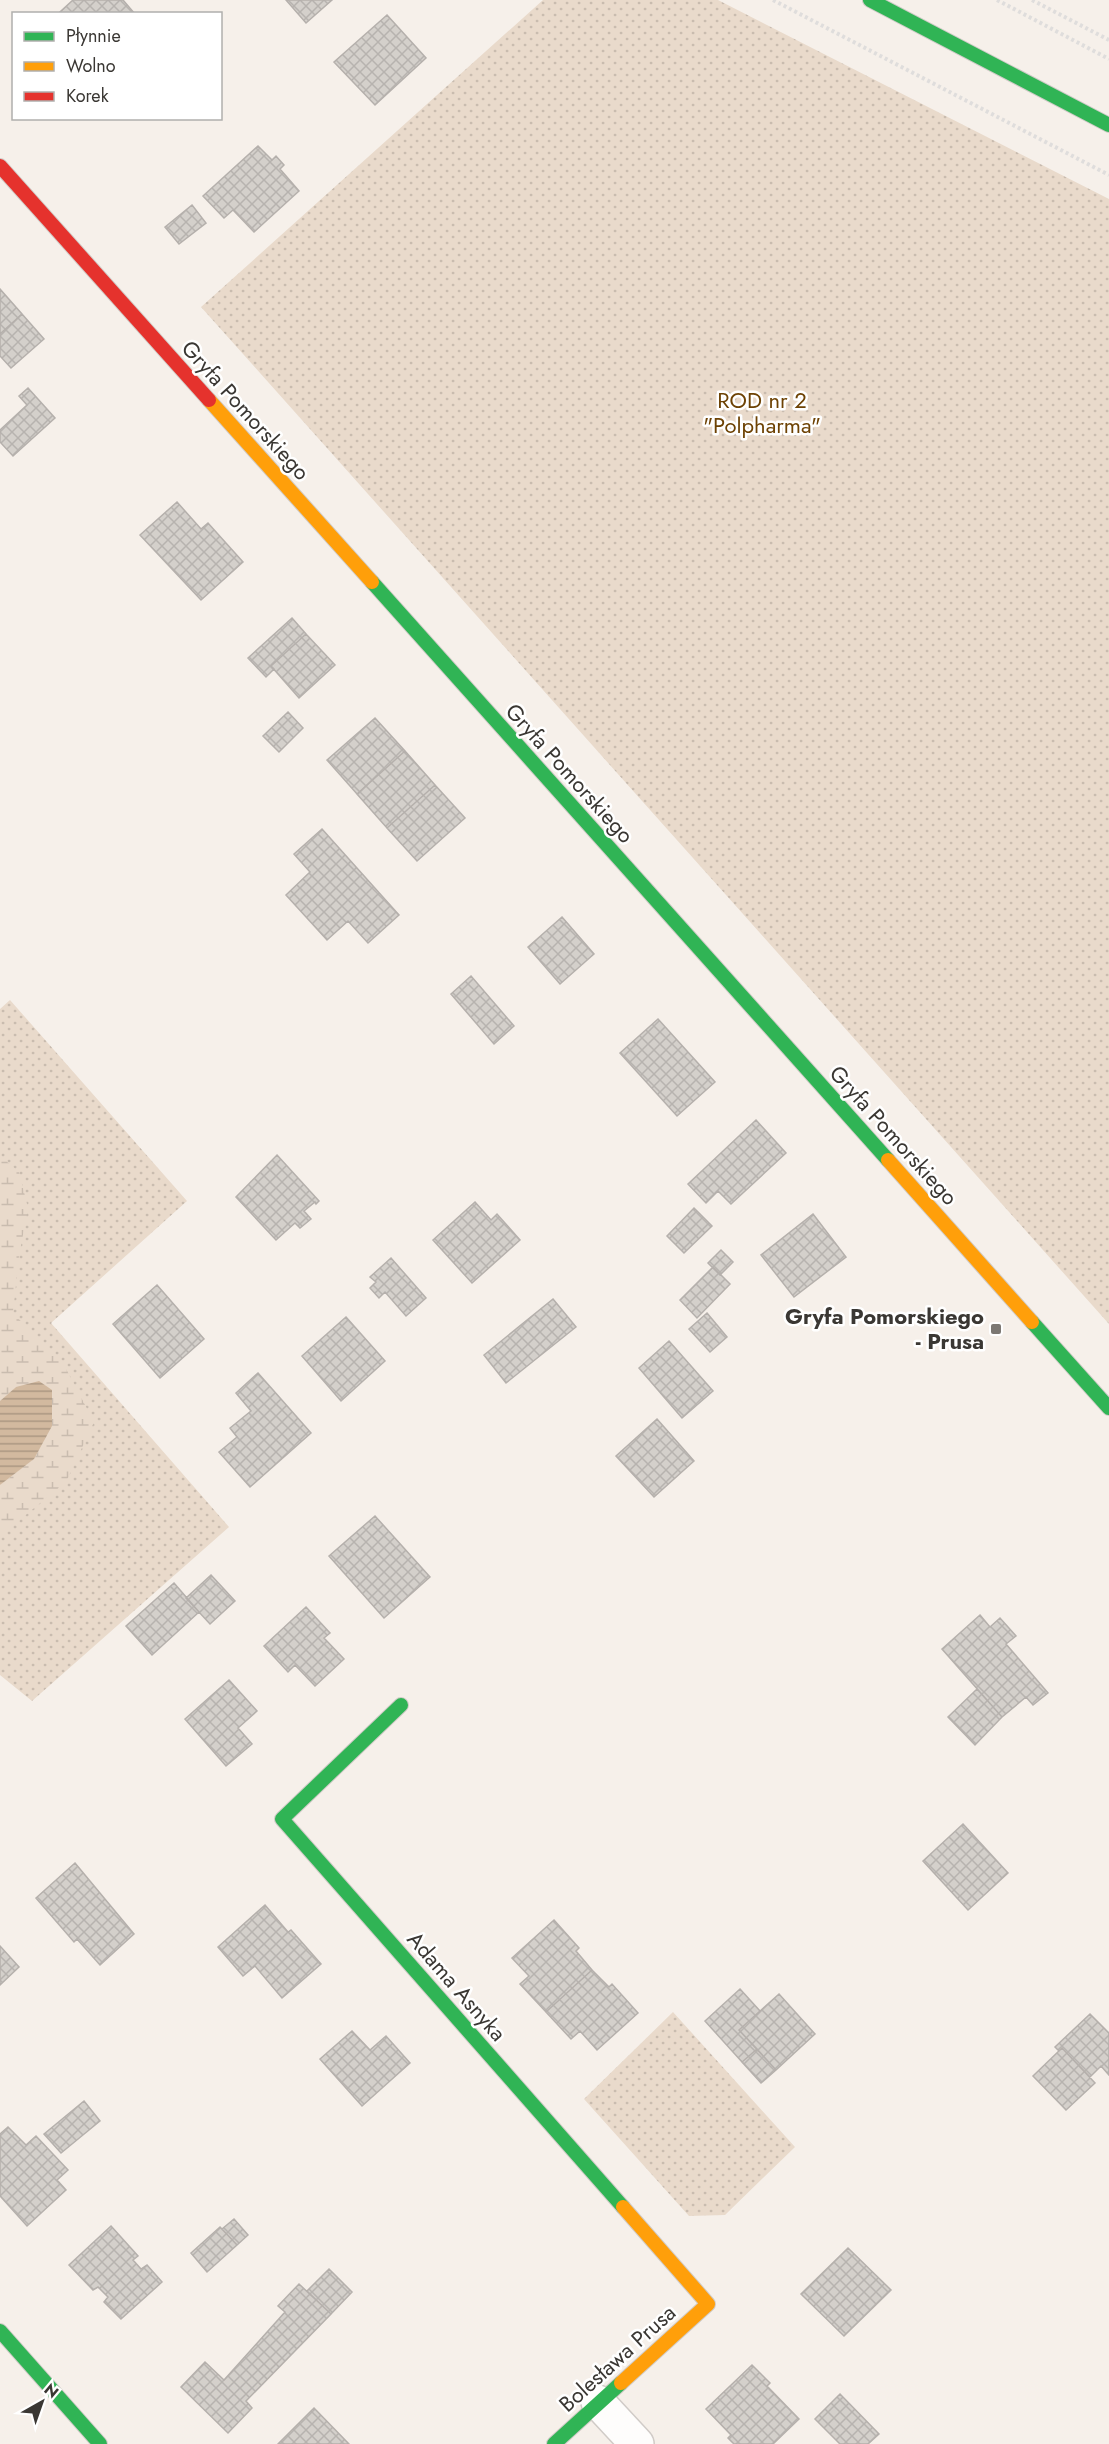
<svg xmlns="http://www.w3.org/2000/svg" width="1109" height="2444" font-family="Jost,sans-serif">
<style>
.grass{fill:url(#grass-dots)}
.wetland{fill:url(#wetland-marsh)}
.water{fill:url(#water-rules)}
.building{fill:url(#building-cross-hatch);stroke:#b5b0ac;stroke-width:1.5}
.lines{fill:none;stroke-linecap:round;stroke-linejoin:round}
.street-casing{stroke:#d0cbc7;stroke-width:36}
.fast-casing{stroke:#d0cbc7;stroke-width:16}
.slow-casing{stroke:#d0cbc7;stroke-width:16}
.jam-casing{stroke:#d0cbc7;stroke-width:16}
.path{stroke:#dfdddc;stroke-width:4;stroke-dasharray:3 3;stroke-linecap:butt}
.street{stroke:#fefdfc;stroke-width:33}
.fast{stroke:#30b455;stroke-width:14}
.slow{stroke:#ff9f0a;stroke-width:14}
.jam{stroke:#e5322d;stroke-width:14}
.poi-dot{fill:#7c7873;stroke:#fff;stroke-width:2}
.labels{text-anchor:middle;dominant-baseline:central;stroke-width:5;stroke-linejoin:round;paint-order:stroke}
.park-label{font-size:22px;fill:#6d4204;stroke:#fff}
.street-label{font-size:22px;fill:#3a3733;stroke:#fff}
.poi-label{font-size:22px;font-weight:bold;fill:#3a3733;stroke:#fff;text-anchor:end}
</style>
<defs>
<pattern id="grass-dots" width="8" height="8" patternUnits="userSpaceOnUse" patternTransform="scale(1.5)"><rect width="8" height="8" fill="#e9dacb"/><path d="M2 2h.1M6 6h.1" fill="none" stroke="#c9bcaf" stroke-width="1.8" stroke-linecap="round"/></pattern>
<pattern id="wetland-marsh" width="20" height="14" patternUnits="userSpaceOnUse" patternTransform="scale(1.5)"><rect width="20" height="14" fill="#e9dacb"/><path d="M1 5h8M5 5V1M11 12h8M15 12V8" fill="none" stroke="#c9bcaf"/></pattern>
<pattern id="water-rules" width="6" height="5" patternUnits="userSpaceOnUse" patternTransform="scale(1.5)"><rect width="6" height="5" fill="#d2b99f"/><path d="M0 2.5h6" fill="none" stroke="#ab9782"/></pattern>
<pattern id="building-cross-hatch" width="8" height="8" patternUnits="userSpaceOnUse" patternTransform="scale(1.5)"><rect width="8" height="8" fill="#d4d0cb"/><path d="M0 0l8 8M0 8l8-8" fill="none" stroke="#b7b3af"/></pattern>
</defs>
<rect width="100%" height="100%" fill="#f6f0ea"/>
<!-- grass -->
<path class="grass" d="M543 0H718L1109 199V1324L201 307Z
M10 1000 187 1201 51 1323 229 1527 32 1701 0 1675V1485L34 1459 16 1387 0 1401V1009Z
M673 2012 795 2147 725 2215 689 2216 584 2099Z"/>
<!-- wetland -->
<path class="wetland" d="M0 1156 19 1172 28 1208 19 1256 13 1313 65 1367 94 1422 66 1482 0 1536V1485L34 1459 52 1426V1391L39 1381 16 1387 0 1401Z"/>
<!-- water -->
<path class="water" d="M39 1381 52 1390V1426L34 1459 0 1485V1401L16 1387Z"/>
<!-- building -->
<path class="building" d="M73 0H123L135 14H61L60 12Z
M286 0H332L306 23Z
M387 15 426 58 375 105 334 62Z
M258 146 272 160 276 156 284 165 280 169 299 191 254 232 233 210 224 218 203 196Z
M192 205 206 223 179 244 165 227Z
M0 289 22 314 0 334Z
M22 314 44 339 11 368 0 356V334Z
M28 388 55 418 13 456 0 442V430L27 405 19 396Z
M177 502 201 529 208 523 243 562 201 600 140 535Z
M292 618 306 634 271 666 274 669 266 677 248 658Z
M306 634 335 665 299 698 271 666Z
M288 712 303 728 279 752 263 736Z
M375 718 405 751 357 794 327 760Z
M405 751 435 785 387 828 357 794Z
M435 785 465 818 417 861 387 828Z
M322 829 399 915 368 943 348 921 327 940 286 895 310 872 294 854Z
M562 917 594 954 560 984 528 947Z
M471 976 514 1026 494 1044 451 994Z
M658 1019 715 1082 677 1116 620 1053Z
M756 1120 786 1153 731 1204 718 1191 706 1203 688 1184Z
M277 1155 319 1201 316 1204 315 1202 304 1211 311 1219 300 1228 295 1223 276 1240 236 1197Z
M475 1202 491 1220 497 1214 520 1240 472 1283 433 1240Z
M694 1208 712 1226 684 1253 667 1236Z
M813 1214 846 1257 794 1297 761 1255Z
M721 1250 733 1262 720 1275 708 1263Z
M391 1258 426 1298 406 1316 385 1292 379 1298 370 1288 376 1282 370 1277Z
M713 1267 730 1284 697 1318 680 1300Z
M157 1285 204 1339 160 1378 113 1324Z
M553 1299 576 1327 506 1383 484 1355Z
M707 1313 727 1337 710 1352 689 1329Z
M346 1317 385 1361 341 1401 302 1356Z
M669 1341 713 1391 682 1418 639 1368Z
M258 1373 311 1433 250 1487 219 1452 237 1437 230 1428 251 1411 236 1393Z
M657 1419 694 1461 654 1497 616 1456Z
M375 1516 430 1577 384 1618 329 1556Z
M211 1575 235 1601 210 1624 186 1598Z
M174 1583 199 1612 152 1655 126 1626Z
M306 1607 330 1633 324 1638 344 1659 315 1686 295 1665 288 1672 264 1646Z
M980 1615 990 1627 1000 1618 1016 1636 1006 1644 1048 1693 1033 1705 1026 1697 1002 1717 942 1649Z
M229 1680 257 1711 238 1728 252 1744 226 1766 185 1719Z
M977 1689 1002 1717 975 1745 948 1717Z
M963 1824 1008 1873 968 1910 923 1861Z
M75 1863 134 1934 100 1965 77 1939 74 1942 36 1898Z
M265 1905 288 1932 291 1930 321 1964 282 1998 255 1966 243 1976 218 1947Z
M554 1920 579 1948 576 1951 592 1970 546 2012 520 1984 529 1976 512 1958Z
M0 1946 19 1967 0 1985Z
M592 1970 609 1987 612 1984 638 2013 597 2050 580 2031 571 2039 546 2012Z
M740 1989 760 2011 739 2030 757 2049 742 2062 705 2021Z
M779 1994 815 2034 776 2070 739 2030Z
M1090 2014 1109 2033V2075L1101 2066 1090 2077 1062 2048 1059 2051 1055 2047Z
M352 2031 370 2050 386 2036 410 2063 362 2106 320 2059Z
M1062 2048 1095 2083 1066 2110 1033 2076Z
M757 2049 776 2070 761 2083 742 2062Z
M84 2101 100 2121 61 2153 44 2134Z
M8 2127 26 2145 36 2136 68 2170 57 2180 66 2190 27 2226 0 2196V2134Z
M234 2219 248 2235 237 2245 222 2229Z
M111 2226 138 2256 133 2260 141 2269 147 2265 162 2282 121 2319 104 2302 108 2297 98 2287 93 2290 69 2265Z
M220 2227 237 2245 207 2272 191 2253Z
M848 2248 891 2290 844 2336 801 2294Z
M329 2269 352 2292 331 2314 307 2291Z
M299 2284 331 2314 246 2401 252 2408 228 2433 181 2387 205 2362 224 2380 285 2312 278 2306Z
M752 2365 770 2383 767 2386 799 2419 773 2444H734L728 2438 731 2435 706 2409Z
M840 2394 879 2434 868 2444H840L815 2419Z
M314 2408 349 2444H278Z"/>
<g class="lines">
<!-- street casing -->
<g class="street-casing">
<path id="street" d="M598 2402 637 2444"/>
</g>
<!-- fast casing -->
<g class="fast-casing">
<path id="fast" d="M870 0 1109 125
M372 582 888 1160
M1032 1322 1109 1408
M401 1705 282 1819 623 2207
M0 2331 100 2444
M554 2444 621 2383"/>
</g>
<!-- slow casing -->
<g class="slow-casing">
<path id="slow" d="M209 400 372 582
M888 1160 1032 1322
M621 2383 708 2304 623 2207"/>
</g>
<!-- jam casing -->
<g class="jam-casing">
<path id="jam" d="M0 166 209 400"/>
</g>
<!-- path -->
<path class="path" d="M773 0 1109 175
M997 0 1109 59
M1032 0 1109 40"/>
<!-- street -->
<use href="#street" class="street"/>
<!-- fast -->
<use href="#fast" class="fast"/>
<!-- slow -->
<use href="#slow" class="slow"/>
<!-- jam -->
<use href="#jam" class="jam"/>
</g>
<!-- markers -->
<rect class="poi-dot" x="990" y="1323" width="12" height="12" rx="3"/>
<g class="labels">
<!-- park labels -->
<g class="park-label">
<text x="762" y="400">ROD nr 2<tspan x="762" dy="25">"Polpharma"</tspan></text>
</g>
<!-- street labels -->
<g class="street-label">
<text transform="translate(246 410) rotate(48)">Gryfa Pomorskiego</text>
<text transform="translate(570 773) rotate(48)">Gryfa Pomorskiego</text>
<text transform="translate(894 1135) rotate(48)">Gryfa Pomorskiego</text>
<text transform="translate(457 1986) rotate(49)">Adama Asnyka</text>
<text transform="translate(617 2358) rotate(-42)">Bolesława Prusa</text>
</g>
<!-- poi labels -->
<g class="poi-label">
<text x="984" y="1316">Gryfa Pomorskiego<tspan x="984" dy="25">- Prusa</tspan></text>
</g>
</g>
<!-- legend -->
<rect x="12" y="12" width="210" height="108" fill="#ffffff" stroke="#b0afad" stroke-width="1.5"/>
<rect x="24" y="32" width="30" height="9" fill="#30b455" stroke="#b0afad" stroke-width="1.5"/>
<text x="66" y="42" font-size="18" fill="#3a3733">Płynnie</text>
<rect x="24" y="62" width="30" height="9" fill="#ff9f0a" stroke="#b0afad" stroke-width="1.5"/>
<text x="66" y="72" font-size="18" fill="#3a3733">Wolno</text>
<rect x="24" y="92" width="30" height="9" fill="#e5322d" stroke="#b0afad" stroke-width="1.5"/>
<text x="66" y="102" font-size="18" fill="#3a3733">Korek</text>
<!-- north arrow -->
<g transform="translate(42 2402) rotate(40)" stroke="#ffffff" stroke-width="4.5" paint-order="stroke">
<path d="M0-4.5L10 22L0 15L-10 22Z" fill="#3a3733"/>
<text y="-9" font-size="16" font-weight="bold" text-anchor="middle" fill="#3a3733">N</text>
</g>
</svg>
